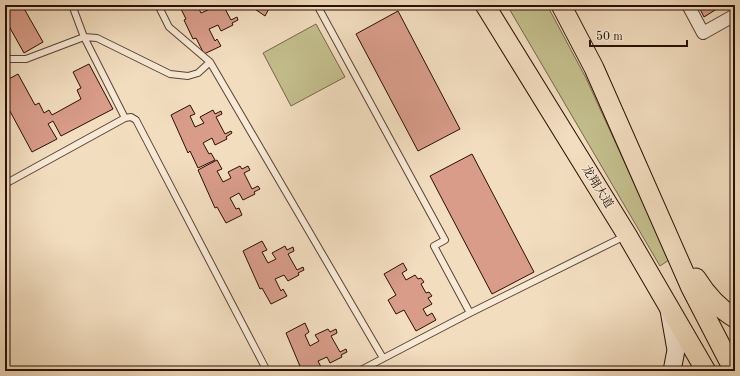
<svg xmlns="http://www.w3.org/2000/svg" width="740" height="376" font-family="'Old Standard TT','Noto Serif SC',serif">
<style>
.green{fill:#c3be8c;stroke:#766648}
.building{fill:#d89c89;stroke:#290f04}
.lines{fill:none;stroke-linecap:round;stroke-linejoin:round}
.lane-casing{stroke:#5b4233;stroke-width:8}
.street-casing{stroke:#5b4233;stroke-width:14}
.secondary-casing{stroke:#290f04;stroke-width:19}
.primary-casing{stroke:#290f04;stroke-width:21}
.lane{stroke:#f7e9d5;stroke-width:6}
.street{stroke:#f7e9d5;stroke-width:12}
.secondary{stroke:#f7e9d5;stroke-width:17}
.primary{stroke:#f2ddbf;stroke-width:19}
.labels{text-anchor:middle;dominant-baseline:central;stroke-width:3;stroke-linejoin:round;paint-order:stroke}
.street-label{font-size:12px;fill:#290f04;stroke:#f7e9d5}
</style>
<rect width="100%" height="100%" fill="#f2ddbf"/>
<filter id="stains"><feTurbulence type="fractalNoise" baseFrequency=".005" numOctaves="4"/><feColorMatrix values="0 0 0 0 .2 0 0 0 0 .09 0 0 0 0 .02 0 0 0 .5 -.17"/></filter>
<radialGradient id="worn" r=".72"><stop offset=".6" stop-color="#630" stop-opacity="0"/><stop offset="1" stop-color="#630" stop-opacity=".3"/></radialGradient>
<!-- green -->
<path class="green" d="M507 5H547L586 78 669 260 660 266Z
M316 24 345 77 291 106 263 53Z"/>
<!-- building -->
<path class="building" d="M5 5H22L43 42 24 53 5 19Z
M179 5H197L201 13 210 9 207 5H223L231 20 237 17 238 20 232 23 233 25 221 31 218 25 209 29 215 41 217 39 221 46 204 54 196 38 193 39 184 20 186 19Z
M249 5H271L265 16Z
M698 5H723L704 17Z
M398 11 460 129 418 151 356 34Z
M89 64 113 109 61 136 53 121 48 124 57 139 32 152 5 102V81L18 74 35 105 39 103 44 113 49 110 52 115 81 99 77 90 81 88 73 72Z
M190 105 195 114 190 116 195 127 204 123 200 117 213 110 215 114 221 111 222 114 216 117 225 134 231 131 232 133 226 137 227 139 215 145 212 138 203 143 209 154 211 153 215 160 198 168 190 151 188 153 171 115Z
M472 154 534 272 492 294 430 176Z
M217 160 222 169 217 171 223 182 231 178 228 172 240 166 242 169 248 166 250 170 244 173 252 189 258 186 260 189 254 192 255 194 243 200 239 193 230 198 236 209 239 208 242 215 226 223 217 207 215 208 198 170Z
M262 241 267 250 262 252 268 263 276 259 272 253 285 246 287 250 293 247 294 251 288 254 297 270 303 267 304 270 298 273 299 275 288 281 284 275 275 279 281 291 283 289 287 296 271 304 262 288 260 289 243 251Z
M403 263 407 270 402 273 406 280 415 275 418 279 421 278 424 282 421 284 426 293 429 292 432 296 428 298 432 304 423 309 427 316 432 313 436 320 416 331 404 310 396 314 388 300 396 295 384 274Z
M305 323 309 332 305 335 310 346 319 341 315 335 328 329 330 332 336 329 337 333 331 336 340 352 346 349 347 352 341 355 342 357 330 363 327 357 318 361 323 371H302L286 333Z"/>
<g class="lines">
<!-- lane casing -->
<g class="lane-casing">
<path id="lane" d="M72 5 84 37 125 118
M158 5 169 27 210 62 383 358
M317 5 445 240 434 246 470 313
M5 59H26L84 37 97 38 170 74 188 76 198 73 210 62
M5 184 125 118 131 117 136 120 267 371
M359 371 470 313 625 236"/>
</g>
<!-- street casing -->
<g class="street-casing">
<path id="street" d="M688 5 703 33 735 15"/>
</g>
<!-- secondary casing -->
<g class="secondary-casing">
<path id="secondary" d="M669 310 676 350 672 371"/>
</g>
<!-- primary casing -->
<g class="primary-casing">
<path id="primary" d="M485 5 627 235 706 371
M561 5 594 68 691 288 734 371
M696 278C706 294 718 308 735 318"/>
</g>
<!-- lane -->
<use href="#lane" class="lane"/>
<!-- street -->
<use href="#street" class="street"/>
<!-- secondary -->
<use href="#secondary" class="secondary"/>
<!-- primary -->
<use href="#primary" class="primary"/>
</g>
<g class="labels">
<!-- street labels -->
<g class="street-label">
<text transform="translate(597 187) rotate(58)">龙翔大道</text>
</g>
</g>
<!-- margin -->
<rect width="740" height="376" fill="none" stroke="#f2ddbf" stroke-width="20"/>
<rect x="6" y="6" width="728" height="364" fill="none" stroke="#290f04" stroke-width="2"/>
<rect x="10" y="10" width="720" height="356" fill="none" stroke="#290f04"/>
<!-- scale -->
<path d="M590 40v6h97v-6" fill="none" stroke="#290f04" stroke-width="2"/>
<text x="596" y="40" font-size="12" fill="#290f04" stroke="#f7e9d5" stroke-width="3" paint-order="stroke">50 m</text>
<rect width="100%" height="100%" filter="url(#stains)"/>
<rect width="100%" height="100%" fill="url(#worn)"/>
</svg>
